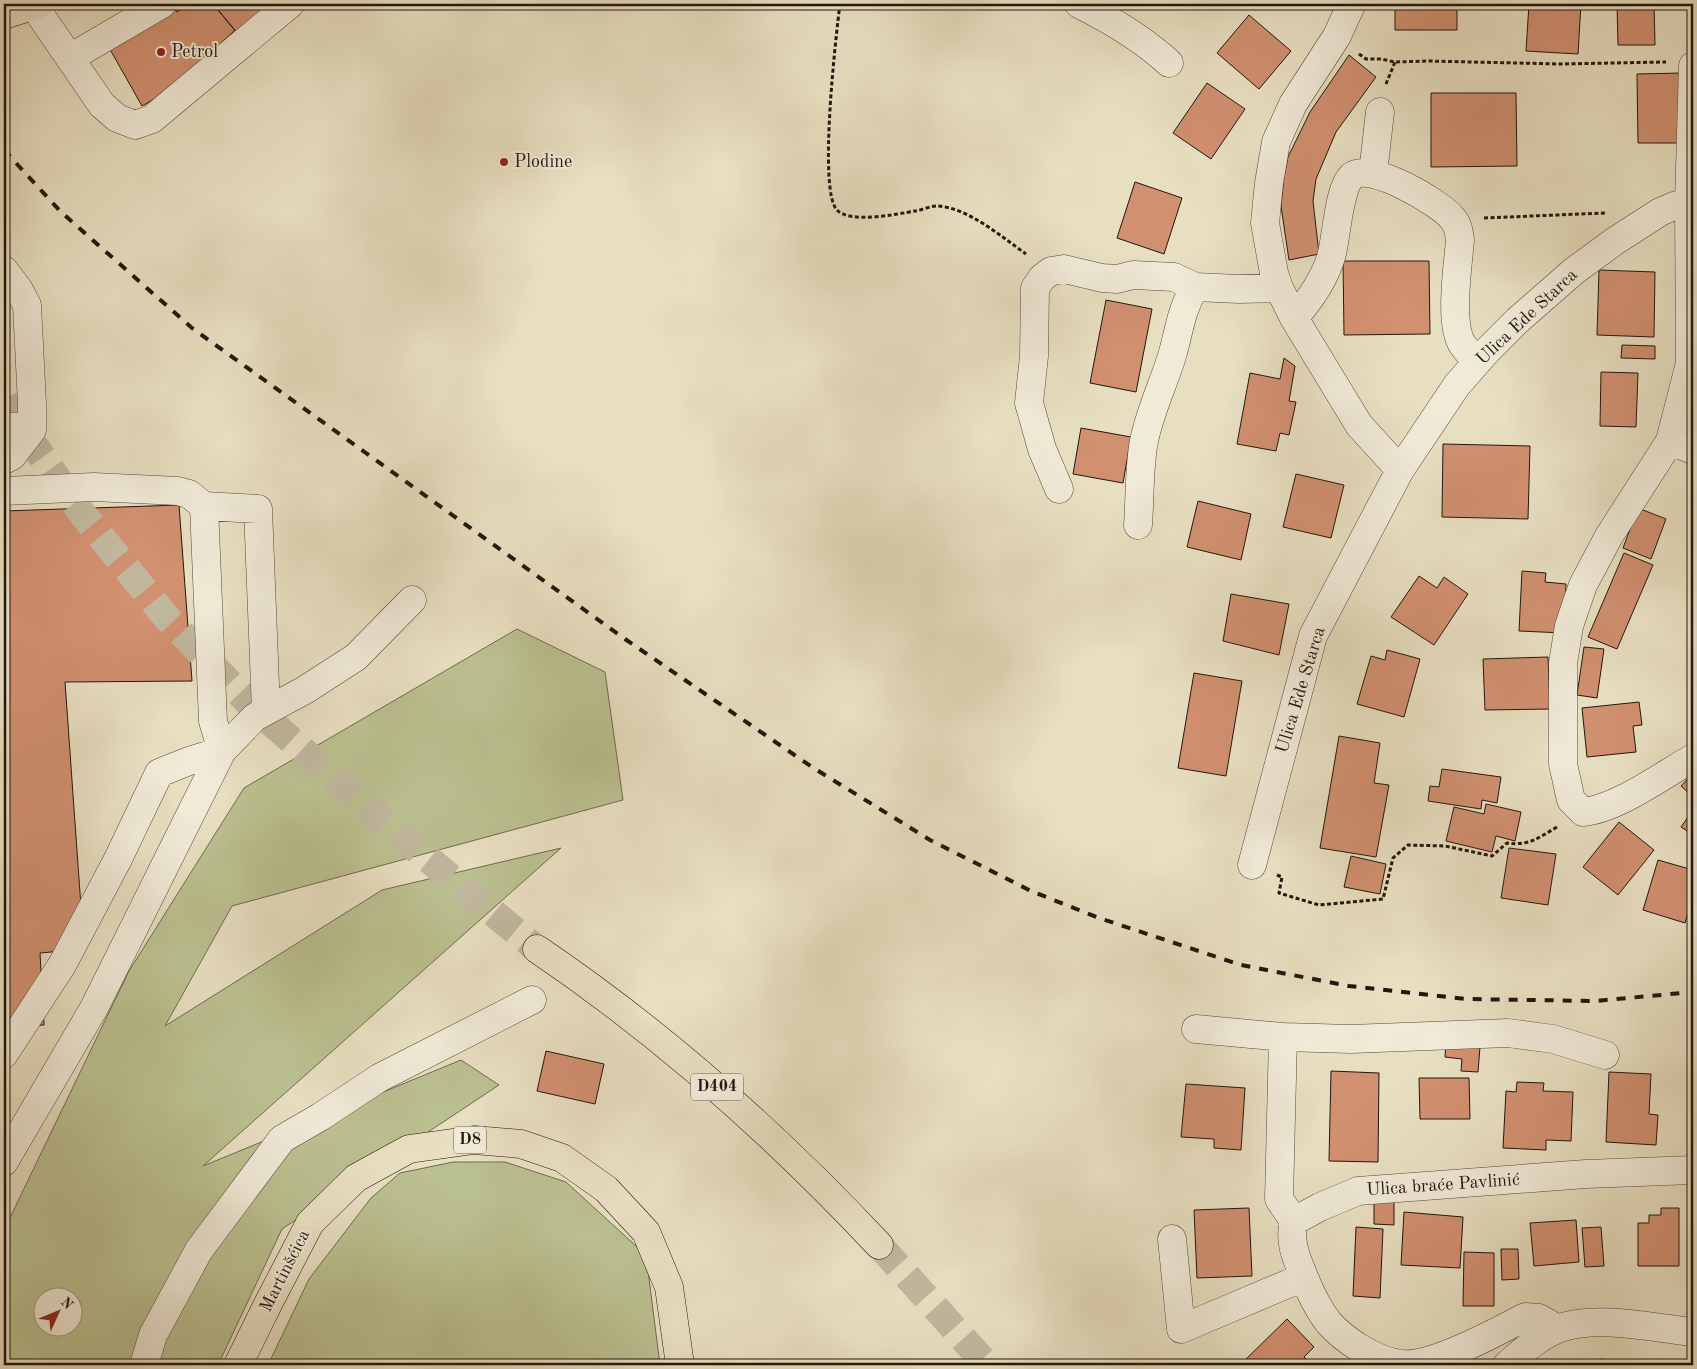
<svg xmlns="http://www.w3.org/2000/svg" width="1697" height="1369" font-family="'Old Standard TT',serif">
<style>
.green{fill:#bbc090;stroke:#6e6b50;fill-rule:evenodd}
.building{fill:#d19070;stroke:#22160f}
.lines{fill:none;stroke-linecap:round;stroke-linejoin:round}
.highway-tunnel{stroke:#c0b79d;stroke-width:28;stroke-dasharray:28 14;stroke-linecap:butt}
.minor-casing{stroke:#54483c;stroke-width:29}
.major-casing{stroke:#22160f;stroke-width:29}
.highway-casing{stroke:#22160f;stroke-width:29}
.path{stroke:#22160f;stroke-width:3;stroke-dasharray:4 2.5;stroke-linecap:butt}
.minor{stroke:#f0ead7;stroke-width:28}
.major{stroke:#e8dfc1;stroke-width:28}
.highway{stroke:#e8dfc1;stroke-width:28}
.rail{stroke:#22160f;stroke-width:4;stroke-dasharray:9 9;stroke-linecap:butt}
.poi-dot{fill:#8f2418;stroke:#f0ead7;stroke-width:2}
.labels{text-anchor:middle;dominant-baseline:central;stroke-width:4;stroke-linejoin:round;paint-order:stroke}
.shield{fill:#f0ead7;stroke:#60564b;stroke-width:1}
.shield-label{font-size:16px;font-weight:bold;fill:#22160f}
.poi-label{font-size:18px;fill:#22160f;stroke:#f0ead7;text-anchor:start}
.street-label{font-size:18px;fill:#22160f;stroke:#f0ead7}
</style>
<rect width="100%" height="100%" fill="#e8dfc1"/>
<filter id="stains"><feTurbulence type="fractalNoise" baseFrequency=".004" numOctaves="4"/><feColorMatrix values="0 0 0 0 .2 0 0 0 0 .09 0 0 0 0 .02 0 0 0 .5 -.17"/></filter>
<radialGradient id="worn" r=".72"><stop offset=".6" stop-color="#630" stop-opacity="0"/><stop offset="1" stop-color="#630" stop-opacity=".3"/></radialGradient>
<!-- green -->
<path class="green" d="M517 629 605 672 623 800 232 906 165 1026 382 890 561 848 203 1166 461 1060 499 1085 282 1229 218 1365H4V1230L129 971 244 788ZM42 1296H72V1326H42Z
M453 1162H505L566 1182 646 1255 660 1365H268L309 1279 371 1198 400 1173Z"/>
<!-- building -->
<path class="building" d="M188 4H213L235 30 204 59 209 67 142 106 107 44 172 5 177 12Z
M213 4H272L237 33Z
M1395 4H1457V30H1395Z
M1529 4H1581L1578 54 1526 51Z
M1617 4H1654L1655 45H1618Z
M1249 15 1291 51 1259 89 1217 53Z
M1349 55 1376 77 1336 132 1316 179 1313 201 1319 254 1289 260 1281 206 1284 177 1288 157 1310 112Z
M1682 73 1683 143H1638L1637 74Z
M1207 83 1245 109 1211 159 1173 133Z
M1431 93H1516L1517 166 1431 167Z
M1135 182 1182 198 1164 254 1117 238Z
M1343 261H1429L1430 334 1344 335Z
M1599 270 1655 272 1654 337 1597 335Z
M1106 300 1152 309 1136 392 1090 383Z
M1622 345 1655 346V359L1621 358Z
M1284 358 1295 366 1289 401 1296 402 1289 435 1280 433 1276 451 1237 444 1250 373 1280 379Z
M1601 372 1638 373 1636 427 1600 426Z
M1081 428 1131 437 1123 483 1073 474Z
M1443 444 1530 446 1528 519 1442 517Z
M1296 474 1344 485 1331 538 1283 527Z
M1198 501 1251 514 1241 560 1187 547Z
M179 505 192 681 65 682 84 949 40 953 44 1025 4 1027V511Z
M1638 508 1666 519 1651 559 1623 548Z
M1624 553 1653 565 1617 649 1588 637Z
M1522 571 1546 573 1545 582 1566 584 1564 633 1519 631Z
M1419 576 1437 588 1444 577 1468 594 1434 645 1391 617Z
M1231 594 1289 604 1279 655 1223 641Z
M1584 647 1604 649 1597 698 1577 695Z
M1387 650 1420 659 1404 717 1357 704 1371 656 1385 660Z
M1548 657 1550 709 1485 710 1483 659Z
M1194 673 1242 681 1226 776 1178 768Z
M1639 702 1642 725 1633 726 1636 752 1587 757 1582 708Z
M1339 736 1380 743 1374 783 1389 785 1376 857 1320 848Z
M1442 769 1501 777 1497 803 1482 800 1481 809 1428 801 1430 786 1439 787Z
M1693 773V792L1691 795 1681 786Z
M1486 804 1521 812 1515 841 1496 836 1492 852 1446 841 1454 807 1484 814Z
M1693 810V835L1681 827Z
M1619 822 1654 850 1618 895 1583 867Z
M1509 848 1556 854 1548 905 1501 898Z
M1351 856 1386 864 1380 894 1344 887Z
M1658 860 1693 870V894L1685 923 1643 910Z
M1446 1043 1480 1047 1478 1072 1461 1071 1462 1059 1445 1057Z
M546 1051 604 1064 595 1104 537 1091Z
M1331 1071 1379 1073 1378 1162 1329 1161Z
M1609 1072 1651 1074 1649 1114 1658 1115 1656 1145 1606 1142Z
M1419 1078H1469L1470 1119H1420Z
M1517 1082 1544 1083 1543 1091 1573 1092 1571 1141 1546 1140V1150L1503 1148 1506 1091 1516 1092Z
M1186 1084 1245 1088 1241 1150 1214 1148V1139L1181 1137Z
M1374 1202H1394V1225L1374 1224Z
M1249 1208 1252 1276 1197 1278 1194 1210Z
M1661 1208H1679V1266H1638V1223H1649V1215H1661Z
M1404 1212 1463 1217 1460 1268 1401 1265Z
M1576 1220 1579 1262 1534 1266 1530 1223Z
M1356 1227 1383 1229 1380 1298 1353 1296Z
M1601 1227 1604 1266 1585 1267 1582 1228Z
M1501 1249H1518L1519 1279 1502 1280Z
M1464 1252 1494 1253V1306H1463Z
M1287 1319 1314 1347 1304 1357 1312 1365H1240Z
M1602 1359 1603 1365H1575L1574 1362Z"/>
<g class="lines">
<!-- highway-tunnel -->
<path class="highway-tunnel" d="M4 399 12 414 81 512 166 617 247 701 387 825 537 949
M879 1245 987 1365"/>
<!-- minor casing -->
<g class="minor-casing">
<path id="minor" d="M1079 4C1111 20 1143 39 1169 63
M1351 5 1337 36 1293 104 1276 142 1269 183 1265 223 1274 273 1279 288 1294 318 1359 425 1400 470
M34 6 102 105 117 118 135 125 152 119 290 4
M70 58 162 4
M1693 66 1689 203 1690 363 1670 441 1609 536 1583 585 1569 626 1563 663V764L1571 800 1583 812C1617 809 1663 775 1693 758
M1373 174 1380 112
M4 270 19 290 27 305 32 404V430L12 456 4 460
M1294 318C1310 300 1324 280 1331 257 1337 237 1338 189 1352 176 1369 161 1441 203 1453 219 1458 225 1459 232 1460 240 1458 266 1449 322 1462 344 1466 350 1472 356 1477 362
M4 427 32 426
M1670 441 1693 450
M1059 489 1042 449 1029 403 1034 356 1035 288 1042 278 1051 271 1064 269 1102 278 1117 279 1133 275 1174 277 1195 287
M4 491 94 487 178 491 189 494 204 506
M1138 525C1140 499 1139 466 1144 441 1150 411 1163 385 1172 356 1179 332 1181 309 1195 287L1239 289 1279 288
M1252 865 1313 636 1400 470 1457 385 1485 353 1518 320 1574 271 1615 241 1660 212 1674 206 1689 203
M1196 1029 1283 1037 1279 1199 1294 1221
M1283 1037 1351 1039 1508 1033 1553 1039 1605 1055
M4 1054 62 965 118 859 159 773 189 761 222 751 213 721 204 506 258 509 266 711
M4 1162 94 1008 222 751 255 717 305 690 356 657 412 600
M1172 1239 1181 1329 1304 1277
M1558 1329 1539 1318 1525 1317C1497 1332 1431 1368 1401 1364 1376 1361 1345 1341 1329 1323 1317 1308 1309 1290 1302 1272 1295 1255 1289 1239 1294 1221L1320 1207 1358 1191 1586 1174 1693 1170
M144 1365 153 1335 199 1250 282 1139 320 1117 379 1078 532 1000
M1507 1365C1522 1352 1540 1335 1560 1328 1600 1315 1652 1328 1693 1332"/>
</g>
<!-- major casing -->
<g class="major-casing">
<path id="major" d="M4 15 39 4
M238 1365 268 1304 310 1223 356 1178 409 1149 474 1140 521 1144 562 1158 606 1189 646 1232 669 1287 680 1365"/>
</g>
<!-- highway casing -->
<g class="highway-casing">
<path id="highway" d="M537 949C664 1035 774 1133 879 1245"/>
</g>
<!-- path -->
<path class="path" d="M840 4C836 35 818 191 837 210 850 224 897 214 915 211 922 210 930 206 937 206 967 207 1002 237 1026 254
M1359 54 1366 59H1381L1395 62 1428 61 1561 64 1666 62
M1386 84 1395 62
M1484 218 1605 213
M1277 875 1282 877 1279 893 1319 905 1383 899 1393 858 1408 845 1445 846 1492 856 1507 843C1529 846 1538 838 1557 827"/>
<!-- minor -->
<use href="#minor" class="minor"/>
<!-- major -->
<use href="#major" class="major"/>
<!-- highway -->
<use href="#highway" class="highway"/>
<!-- rail -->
<path class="rail" d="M4 150 61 212 192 328 625 639 812 767 930 840 1031 891 1099 918 1241 965 1349 986 1466 999 1595 1001 1693 992"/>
</g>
<!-- markers -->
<g class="poi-dot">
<circle cx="161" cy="52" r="5"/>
<circle cx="504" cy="162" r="5"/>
</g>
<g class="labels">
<!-- shield labels -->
<g class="shield">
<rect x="691" y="1073.5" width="52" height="27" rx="4"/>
<rect x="454" y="1126.5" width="32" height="27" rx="4"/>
</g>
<g class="shield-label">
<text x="717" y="1087">D404</text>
<text x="470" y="1140">D8</text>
</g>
<!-- poi labels -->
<g class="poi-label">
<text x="171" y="52">Petrol</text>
<text x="514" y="162">Plodine</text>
</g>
<!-- street labels -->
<g class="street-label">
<text transform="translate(1527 317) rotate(-43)">Ulica Ede Starca</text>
<text transform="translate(1301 690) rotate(-73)">Ulica Ede Starca</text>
<text transform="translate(1443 1185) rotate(-4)">Ulica braće Pavlinić</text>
<text transform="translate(285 1271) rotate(-63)">Martinšćica</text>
</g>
</g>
<!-- margin -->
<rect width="1697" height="1369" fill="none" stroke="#e8dfc1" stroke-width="20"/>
<rect x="5" y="5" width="1687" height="1359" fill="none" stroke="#22160f" stroke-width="2.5"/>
<rect x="10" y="10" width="1677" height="1349" fill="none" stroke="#22160f"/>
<!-- north arrow -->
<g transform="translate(58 1312) rotate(46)"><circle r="24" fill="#f0ead7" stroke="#9e9587"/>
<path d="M0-4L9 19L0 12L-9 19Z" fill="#8f2418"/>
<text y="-8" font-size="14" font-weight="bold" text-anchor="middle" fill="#22160f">N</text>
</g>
<rect width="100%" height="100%" filter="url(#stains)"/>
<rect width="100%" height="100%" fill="url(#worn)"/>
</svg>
